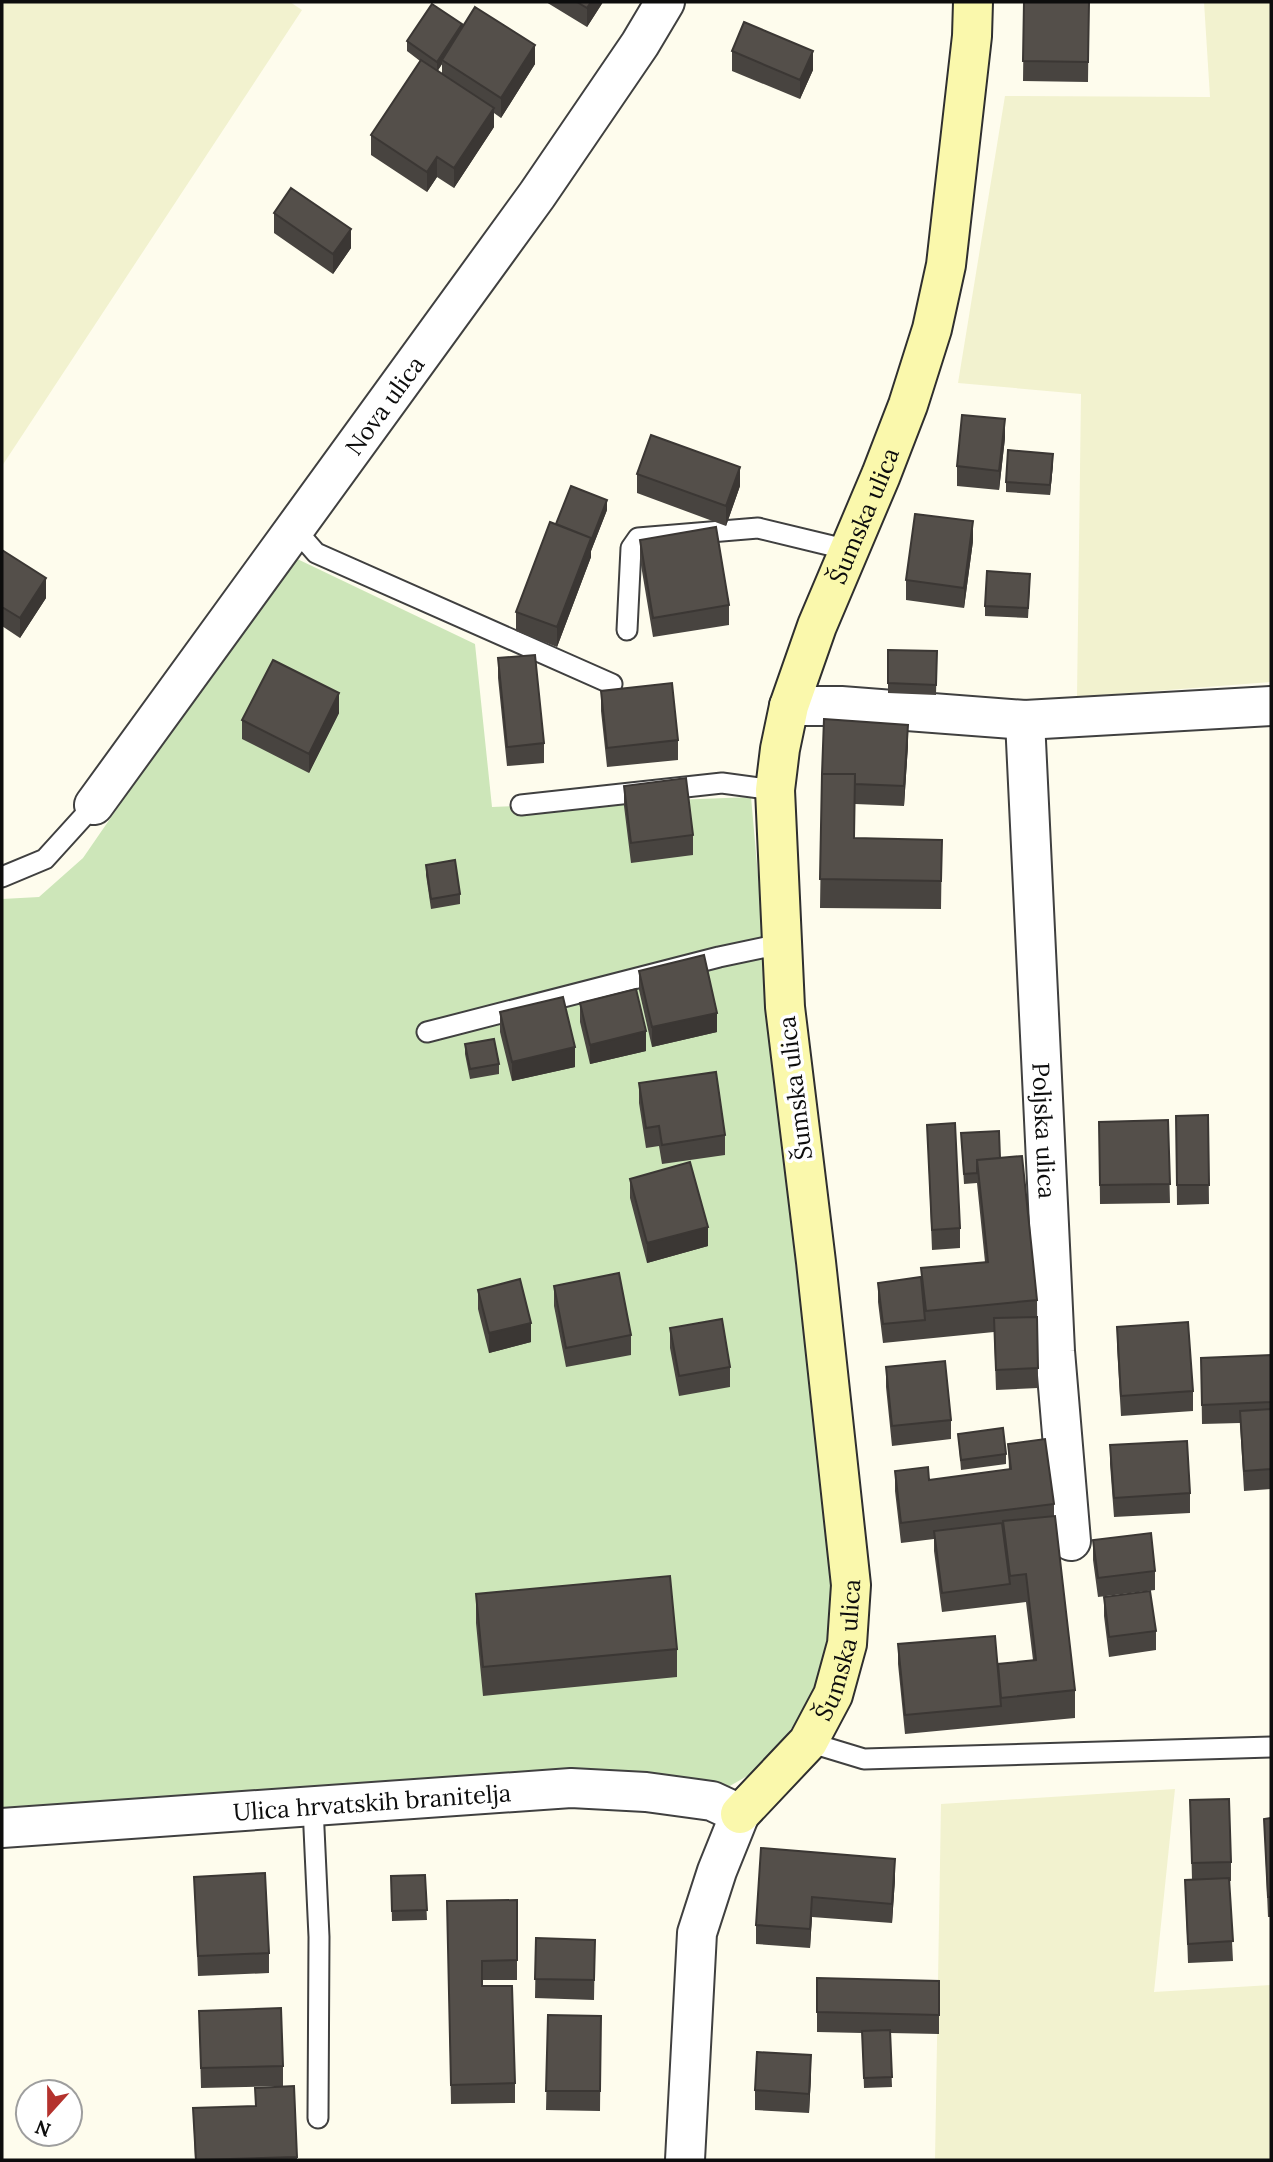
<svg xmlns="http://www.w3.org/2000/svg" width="1273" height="2162" font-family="Lora,serif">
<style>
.farmland{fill:#f2f2cf}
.green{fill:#cde6b9}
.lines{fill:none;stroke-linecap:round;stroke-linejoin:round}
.lane-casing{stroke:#404040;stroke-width:23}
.street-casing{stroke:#404040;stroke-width:42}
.secondary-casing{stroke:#2f2f2f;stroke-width:42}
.lane{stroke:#fff;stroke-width:19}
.street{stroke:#fff;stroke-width:38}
.secondary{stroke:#faf8ac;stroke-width:38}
.wall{fill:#484440;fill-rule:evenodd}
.shaded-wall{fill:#3b3734}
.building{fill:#544f4a;stroke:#3b3734;stroke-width:2}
.labels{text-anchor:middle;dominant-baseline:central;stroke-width:7;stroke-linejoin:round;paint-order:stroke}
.street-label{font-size:24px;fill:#0d0d0d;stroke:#fff}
</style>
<rect width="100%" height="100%" fill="#fefced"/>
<!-- farmland -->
<path class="farmland" d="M2 2H290L302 10 2 466Z
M1204 2H1271V682L1077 697 1081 394 958 383 1005 96 1210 97Z
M1175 1789 1154 1992 1271 1985V2160H935L941 1804Z"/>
<!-- green -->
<path class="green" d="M291 556 475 644 492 807 751 797 784 1167 832 1570 831 1636 822 1679 801 1717 756 1771 728 1787H683L2 1815V899L39 897 83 858Z"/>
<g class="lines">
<!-- lane casing -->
<g class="lane-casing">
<path id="lane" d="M295 529 316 553 612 684
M627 630 631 548 638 538 758 528 849 550
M521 805 722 783 775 790
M2 877 45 859 94 805
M427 1032 719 957 781 944
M808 1742 864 1759 1271 1747
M313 1807 319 1937 318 2118"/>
</g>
<!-- street casing -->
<g class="street-casing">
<g id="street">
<path d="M789 706H841L1025 720 1271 706"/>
<path id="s1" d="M1025 720 1055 1351 1071 1541"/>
<path id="s2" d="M94 805 537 195 640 44 665 2"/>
<path id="s3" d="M2 1828 571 1788 646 1792 712 1801 740 1814 717 1871 697 1933 685 2160"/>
</g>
</g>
<!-- secondary casing -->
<g class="secondary-casing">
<g id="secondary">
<path id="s4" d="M740 1814 808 1742 833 1695 847 1644 851 1585 816 1262 785 1007 775 790 780 749 789 706 817 626 881 475 908 405 932 329 946 265 972 36 973 2"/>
</g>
</g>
<!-- lane -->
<use href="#lane" class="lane"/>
<!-- street -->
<use href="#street" class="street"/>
<!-- secondary -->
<use href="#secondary" class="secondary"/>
</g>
<!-- wall -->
<path class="wall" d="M546 2H603L587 27Z
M1024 2H1089L1088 82 1023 81Z
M462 28 535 64 501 118 494 113V127L454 188 437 177 427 192 371 155V135L420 61 407 51V41ZM442 64V73L438 70Z
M732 51 813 70 800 99 732 71Z
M274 213 351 248 333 274 274 233Z
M1005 438 999 490 957 486V466Z
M1053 464 1050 495 1006 492V482Z
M637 474 740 486 726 526 637 493Z
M607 510 591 551V557L557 647 516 631V612L556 524Z
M640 540 729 605V625L653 637 640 559Z
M973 541 964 608 906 600V580Z
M2 550 46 598 20 638 2 626Z
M1030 584 1028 618 985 616V606Z
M888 650 937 651 936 695 888 693Z
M498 658 544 743V763L507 766 498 678Z
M601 691 678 740V760L607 767 601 711Z
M339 713 309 773 242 739V720Z
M908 745 904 806 855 804V838L942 840 941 909 820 908 822 774Z
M624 786 693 835V855L631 863 624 806Z
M426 865 460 894V904L431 909 426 875Z
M639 971 717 1032 652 1047 639 990Z
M580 1003 646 1051 590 1064 580 1022Z
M500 1012 575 1067 512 1081 500 1032Z
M465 1044 499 1064V1074L470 1079 465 1054Z
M639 1083 725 1135V1155L662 1164 659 1146 646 1148 639 1103Z
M1208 1115 1209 1204 1177 1205 1176 1116Z
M1168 1120 1170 1203 1100 1204 1099 1122Z
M927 1125 960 1228V1248L932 1250Z
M961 1133 1000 1158 1037 1300 1038 1388 996 1390 994 1332 883 1343 878 1302V1283L921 1277V1268L985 1262 977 1183 964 1184Z
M630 1179 708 1246 647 1263 630 1198Z
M554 1286 631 1335V1355L566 1367 554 1306Z
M478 1290 531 1342 489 1353 478 1309Z
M1117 1327 1193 1391V1411L1121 1416 1117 1346Z
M670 1328 730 1367V1387L679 1396 670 1348Z
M1271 1355V1489L1244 1491 1240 1423 1202 1424 1201 1358Z
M886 1367 951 1420V1439L892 1446 886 1387Z
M958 1434 1006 1454V1464L961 1470Z
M1008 1444 1054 1504V1516L1075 1690V1718L905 1734 898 1664V1644L998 1675 1033 1660 1026 1602 942 1612 934 1551V1539L901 1543 895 1491V1471L929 1480 1009 1470Z
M1110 1445 1190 1493V1513L1114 1517 1110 1464Z
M1093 1540 1155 1571V1590L1098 1597 1093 1560Z
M476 1594 677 1649V1677L483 1696 476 1623Z
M1104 1597 1156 1631V1650L1109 1657 1104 1616Z
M1190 1800 1231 1862V1881H1229L1233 1961 1188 1963 1185 1880H1192Z
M1271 1818V1917H1268L1264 1819Z
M761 1848 895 1879 892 1923 812 1917 810 1948 756 1944V1925Z
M425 1875 427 1920 392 1921 391 1876Z
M194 1877 269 1953V1973L198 1976Z
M517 1900V1980H482V1986L515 2083V2103L451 2104 447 1901Z
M536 1938 595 1940 594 2000 535 1998Z
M817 1978 939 1981V2034L890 2033 892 2087 864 2088 862 2033 817 2032Z
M199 2011 283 2066V2086L201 2088Z
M548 2015 601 2016 600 2111 546 2110Z
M811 2075 809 2113 755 2110V2090Z
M255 2088 297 2157V2160H195L193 2108 255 2106Z"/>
<!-- shaded-wall -->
<path class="shaded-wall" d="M591 2H603L587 27V8Z
M462 24V34L442 60V64L437 72V62Z
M535 45V64L501 118V98Z
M813 51V70L800 99V80Z
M494 108V127L454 188V168Z
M437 157V177L427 192V172Z
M351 229V248L333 274V254Z
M1005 419V438L999 490V471Z
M1053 454V464L1050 495V485Z
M740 467V486L726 526V506Z
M607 500V510L591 551V557L557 647V627L591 538Z
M973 521V541L964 608V588Z
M46 578V598L20 638V618Z
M339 693V713L309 773V754Z
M908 725V745L904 806V786Z
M717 1013V1032L652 1047V1027Z
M646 1031V1051L590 1064V1045Z
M575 1047V1067L512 1081V1062Z
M708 1227V1246L647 1263V1243Z
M531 1323V1342L489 1353V1333Z
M895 1859V1879L892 1923V1904Z
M812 1897V1917L810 1948V1929Z
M811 2055V2075L809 2113V2094Z"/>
<!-- building -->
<path class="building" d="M577 2H591L587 8Z
M1024 2H1089L1088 62 1023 61Z
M432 4 462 24 437 62 407 41Z
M475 7 535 45 501 98 442 60Z
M744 22 813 51 800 80 732 51Z
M421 60 494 108 454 168 437 157 427 172 371 135Z
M291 188 351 229 333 254 274 213Z
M962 415 1005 419 999 471 957 466Z
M651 435 740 467 726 506 637 474Z
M1008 450 1053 454 1050 485 1006 482Z
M571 486 607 500 591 541V538L556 524Z
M915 514 973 521 964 588 906 580Z
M550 522 591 538 557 627 516 612Z
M716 527 729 605 653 618 640 540Z
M2 550 46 578 20 618 2 607Z
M987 571 1030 574 1028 608 985 606Z
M888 650 937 651 936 685 888 683Z
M535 655 544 743 507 747 498 658Z
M273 660 339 693 309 754 242 720Z
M672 683 678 740 607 748 601 691Z
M824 719 908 725 904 786 855 784V774H822Z
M822 774H855L854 838 942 840 941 881 820 879Z
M686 778 693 835 631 843 624 786Z
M455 860 460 894 431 899 426 865Z
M704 955 717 1013 652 1027 639 971Z
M636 989 646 1031 590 1045 580 1003Z
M563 997 575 1047 512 1062 500 1012Z
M494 1039 499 1064 470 1069 465 1044Z
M716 1072 725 1135 662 1145 659 1126 646 1128 639 1083Z
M1208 1115 1209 1185H1177L1176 1116Z
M1168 1120 1170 1184 1100 1185 1099 1122Z
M955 1123 960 1228 932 1230 927 1125Z
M999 1131 1000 1158 977 1160V1173L964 1174 961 1133Z
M1022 1156 1037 1300 926 1311 921 1268 988 1262 977 1160Z
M690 1162 708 1227 647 1243 630 1179Z
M619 1273 631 1335 566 1348 554 1286Z
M921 1277 925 1320 883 1324 878 1283Z
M520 1279 531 1323 489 1333 478 1290Z
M1037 1317 1038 1368 996 1370 994 1318Z
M722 1319 730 1367 679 1376 670 1328Z
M1188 1322 1193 1391 1121 1396 1117 1327Z
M1271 1355V1402L1202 1405 1201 1358Z
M945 1361 951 1420 892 1426 886 1367Z
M1271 1409V1469L1244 1471 1240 1411Z
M1003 1428 1006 1454 961 1460 958 1434Z
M1045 1439 1054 1504 901 1523 895 1471 928 1467 929 1480 1011 1469 1008 1444Z
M1187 1441 1190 1493 1114 1498 1110 1445Z
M1055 1516 1075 1690 1001 1698 998 1664 1036 1660 1026 1574 1010 1576 1003 1521Z
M1002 1523 1010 1584 942 1593 934 1531Z
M1151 1533 1155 1571 1098 1578 1093 1540Z
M670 1576 677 1649 483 1667 476 1594Z
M1150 1591 1156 1631 1109 1637 1104 1597Z
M995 1636 1001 1706 905 1715 898 1644Z
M1229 1799 1231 1862 1192 1863 1190 1800Z
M1271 1818V1897H1268L1264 1819Z
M761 1848 895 1859 892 1904 812 1897 810 1929 756 1925Z
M265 1873 269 1953 198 1956 194 1877Z
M425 1875 427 1910 392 1911 391 1876Z
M1229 1878 1233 1941 1188 1944 1185 1880Z
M517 1900V1960L482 1961V1986H512L515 2083 451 2085 447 1901Z
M536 1938 595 1940 594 1980 535 1979Z
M817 1978 939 1981V2015L817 2012Z
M281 2008 283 2066 201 2068 199 2011Z
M548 2015 601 2016 600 2091H546Z
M890 2030 892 2077 864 2078 862 2031Z
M757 2052 811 2055 809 2094 755 2090Z
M294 2086 297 2157 196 2160 193 2108 256 2106 255 2088Z"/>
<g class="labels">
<!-- street labels -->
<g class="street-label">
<text stroke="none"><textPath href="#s2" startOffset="494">Nova ulica</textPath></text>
<text stroke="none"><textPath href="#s4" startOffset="1353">Šumska ulica</textPath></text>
<text transform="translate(795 1088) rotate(-97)">Šumska ulica</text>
<text stroke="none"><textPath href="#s1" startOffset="411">Poljska ulica</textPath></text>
<text stroke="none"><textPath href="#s4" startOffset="198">Šumska ulica</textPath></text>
<text stroke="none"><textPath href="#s3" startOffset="371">Ulica hrvatskih branitelja</textPath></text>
</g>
</g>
<!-- border -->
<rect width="1273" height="2162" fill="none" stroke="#0d0d0d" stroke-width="7"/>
<!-- north arrow -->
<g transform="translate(49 2113) rotate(201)"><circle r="33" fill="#ffffff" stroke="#9e9e9e" stroke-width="2"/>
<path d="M0-5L12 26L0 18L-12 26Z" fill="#b4322d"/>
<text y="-10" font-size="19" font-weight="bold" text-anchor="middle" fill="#0d0d0d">N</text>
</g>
</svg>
